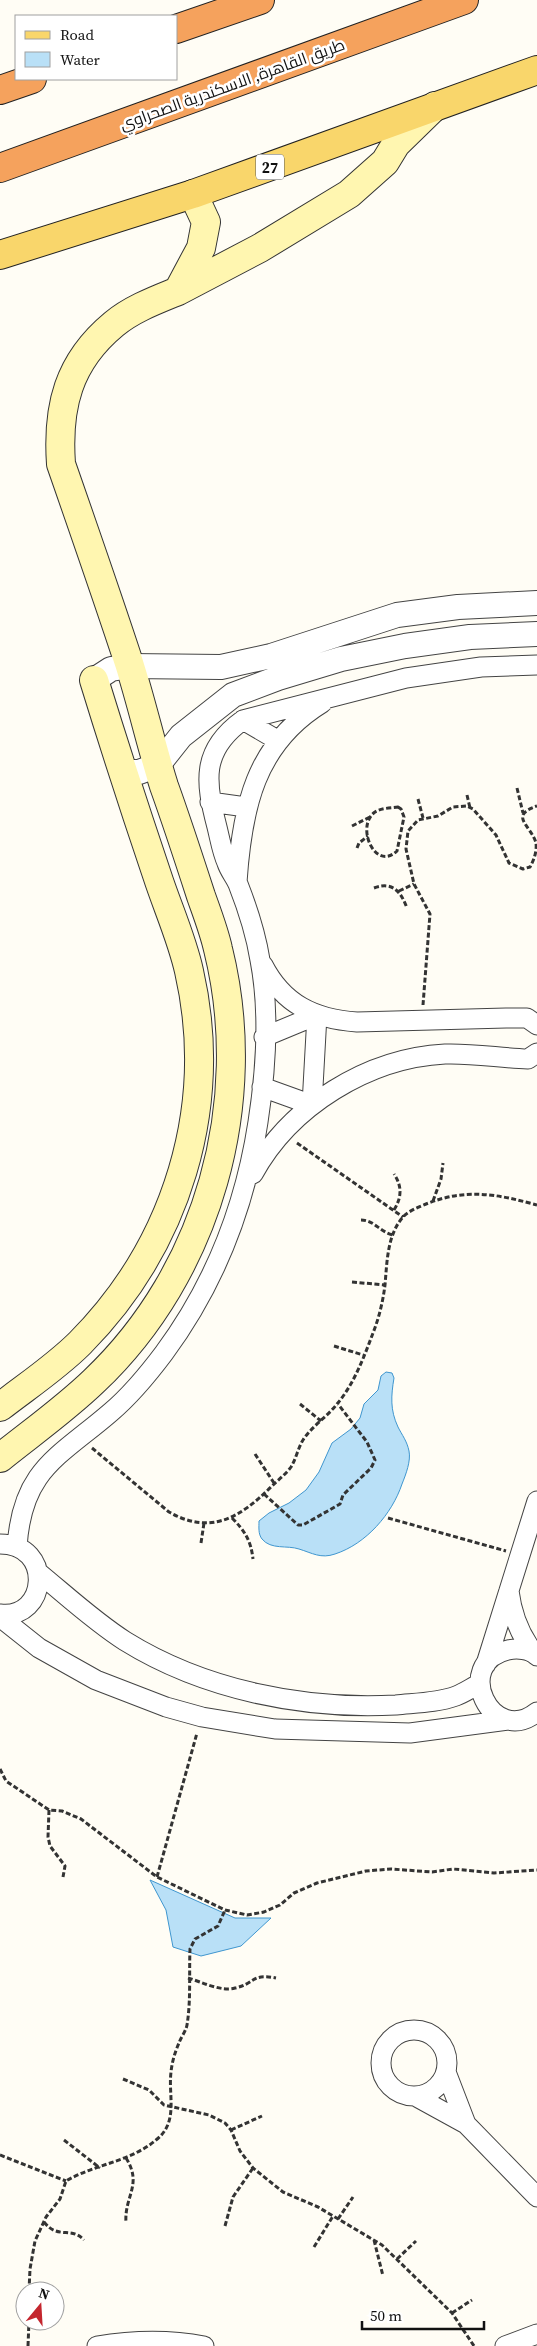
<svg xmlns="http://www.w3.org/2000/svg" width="537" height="2346" font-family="'Source Serif 4',Cairo,serif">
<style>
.water{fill:#b9e0f7;stroke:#3f96cf}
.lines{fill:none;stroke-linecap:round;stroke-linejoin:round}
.minor-casing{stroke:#444;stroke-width:21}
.tertiary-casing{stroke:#444;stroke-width:26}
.secondary-casing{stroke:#333;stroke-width:30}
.primary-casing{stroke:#222;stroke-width:30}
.motorway-casing{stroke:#222;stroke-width:30}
.path{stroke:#333;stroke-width:3;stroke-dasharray:5 2.5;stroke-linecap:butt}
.minor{stroke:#fff;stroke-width:19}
.tertiary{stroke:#fff;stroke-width:24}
.secondary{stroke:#fff6b0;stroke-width:28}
.primary{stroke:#f9d66b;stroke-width:28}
.motorway{stroke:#f5a25d;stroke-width:28}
.labels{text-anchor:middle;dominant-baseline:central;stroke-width:5;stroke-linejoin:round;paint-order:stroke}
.shield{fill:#fff;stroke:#585858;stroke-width:1}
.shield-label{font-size:15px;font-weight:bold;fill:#111}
.street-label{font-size:16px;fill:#111;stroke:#fff}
</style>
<rect width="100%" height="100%" fill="#fffdf5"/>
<!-- water -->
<path class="water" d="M386 1372 392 1373 394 1378C391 1396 390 1410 398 1427 402 1435 407 1441 409 1451 411 1461 406 1474 402 1484 392 1514 366 1544 335 1554 321 1559 312 1553 299 1549 287 1545 271 1550 262 1539 258 1534 259 1527 259 1521L269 1513 289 1503 306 1490 319 1472 332 1443 351 1429 360 1418 364 1404 378 1390 381 1376Z
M150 1880 235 1918H271L241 1946 201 1956 173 1947 166 1910Z"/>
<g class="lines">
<!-- minor casing -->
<g class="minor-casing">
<path id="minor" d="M243 720 279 741
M210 802 246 807
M237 882C242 808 255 744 322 703
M263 965C283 1004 314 1019 357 1022L506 1018H527L537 1025
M262 1087 312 1105 317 1015 264 1037
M253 1174C290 1106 368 1058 445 1054 473 1053 500 1058 528 1059L537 1053
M0 1544C54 1544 48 1620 0 1614
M17 1547C22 1469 59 1457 111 1412 131 1395 149 1373 164 1353 215 1284 245 1207 258 1122 266 1070 270 1012 260 960 256 935 247 907 238 884 235 877 229 870 227 863 222 852 220 839 217 827 205 782 201 750 243 720L406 678 481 667 537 665
M39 1573C67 1596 95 1622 125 1641 204 1690 304 1710 396 1705 415 1703 437 1703 456 1696 464 1693 471 1688 479 1684
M509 1591C512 1615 519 1634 534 1653
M0 1617 39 1648 96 1680 166 1707 202 1717 275 1729 410 1733 508 1720
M537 1656C530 1649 517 1648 508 1650 451 1663 492 1748 537 1712
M486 1664 537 1501
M381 2063a33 33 0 1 1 66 0a33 33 0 1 1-66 0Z
M446 2072 466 2124
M415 2096 466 2124 537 2197
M97 2346C133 2340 168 2339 204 2346
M505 2346 537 2334"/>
</g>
<!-- tertiary casing -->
<g class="tertiary-casing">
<path id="tertiary" d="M94 680 111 669 130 666 221 667 271 656 397 615 458 607 537 603
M122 772H139L158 765 181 736 233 695 278 678 341 659 405 646 470 637 537 634"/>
</g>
<!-- secondary casing -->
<g class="secondary-casing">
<path id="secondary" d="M193 194 206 222 201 248 178 291 260 248 349 194 385 162 396 144 435 106
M0 1407C27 1386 56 1367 80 1343 177 1245 220 1107 189 971 182 939 167 906 157 875 135 810 114 745 94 680
M0 1458C31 1433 65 1409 94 1381 209 1272 256 1102 218 949 214 931 207 913 201 896 189 859 177 822 164 786 151 745 142 704 129 663 107 596 84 530 61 464 57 407 68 362 114 324 132 309 156 300 178 291"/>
</g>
<!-- primary casing -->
<g class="primary-casing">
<path id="primary" d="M0 255 193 194 537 70"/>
</g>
<!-- motorway casing -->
<g class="motorway-casing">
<path id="motorway" d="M176 29 260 0
M0 90 32 79
M0 168 464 0"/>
</g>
<!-- path -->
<path class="path" d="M517 788 523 813
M467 795 470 808
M418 799 423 818
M398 807 401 809 404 817 397 851C375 872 355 826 375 812 381 808 391 808 398 807Z
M352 826 370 817
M357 848 359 843 368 836
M374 888C393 881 401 892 407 908
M399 891 414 884
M423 1005 430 914 414 884 406 849 408 831 418 820 438 816 453 807 467 806 473 809 496 835 509 863 523 869 530 867C534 860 537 851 536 843 531 825 508 816 537 806
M297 1143 403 1217
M433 1201 441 1179 443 1163
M394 1210C402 1197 402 1186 394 1174
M361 1220C374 1220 380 1232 393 1235
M352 1282 385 1285
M334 1346 363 1355
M300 1404 321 1421
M92 1448 169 1512C211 1536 241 1517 272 1486 278 1480 286 1474 291 1467 296 1459 298 1448 303 1440 312 1426 327 1417 337 1404 354 1384 364 1357 373 1333 379 1318 383 1301 385 1285 387 1263 387 1235 403 1217 408 1211 419 1207 426 1204 466 1188 497 1194 537 1205
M255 1454 274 1483
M264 1494 298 1525H303L340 1504 343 1495 371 1468 375 1460 367 1442 338 1404
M232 1518C245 1531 251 1541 253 1559
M388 1518 506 1551
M201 1543 204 1523
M0 1769 6 1781 49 1810 62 1811 81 1819 157 1877 225 1910 247 1915 264 1912 280 1905 294 1893 317 1883 366 1871 391 1869 432 1872 453 1869 494 1873 537 1870
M49 1810 48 1837 50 1846 65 1866 63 1877
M157 1877 197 1733
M188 1978C202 1982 221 1992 235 1988 255 1984 251 1973 276 1978
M123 2079 149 2090 164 2105 209 2115 225 2123 231 2130 240 2151 253 2168 283 2192 318 2207 382 2245 452 2313 474 2346
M231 2130 262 2116
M64 2140 100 2168
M0 2155 66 2181
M126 2158C143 2185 124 2196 126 2223
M338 2219 353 2197
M44 2222C58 2240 71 2226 84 2240
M225 2226 233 2197 253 2168
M374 2240 383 2276
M314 2247 333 2216
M397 2259 416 2241
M29 2291 30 2269 35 2241 46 2217 60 2199 66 2181C95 2164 130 2162 156 2140 179 2122 168 2096 171 2072 172 2062 175 2052 179 2043 181 2037 186 2031 187 2025 191 2001 189 1974 190 1949L195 1939 218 1926 225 1910
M452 2313 472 2300
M28 2346 29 2321"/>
<!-- minor -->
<use href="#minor" class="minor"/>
<!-- tertiary -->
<use href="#tertiary" class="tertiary"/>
<!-- secondary -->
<use href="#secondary" class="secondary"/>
<!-- primary -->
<use href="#primary" class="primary"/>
<!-- motorway -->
<use href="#motorway" class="motorway"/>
</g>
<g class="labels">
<!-- shield labels -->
<rect class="shield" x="256" y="154.5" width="28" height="25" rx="4"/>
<g class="shield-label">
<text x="270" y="167">27</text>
</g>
<!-- street labels -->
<g class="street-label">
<text transform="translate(232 84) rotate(-20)">طريق القاهرة, الاسكندرية الصحراوي</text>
</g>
</g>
<!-- legend -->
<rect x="15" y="15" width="162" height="65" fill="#ffffff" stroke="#a0a0a0"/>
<rect x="25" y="31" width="25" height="8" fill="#f9d66b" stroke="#a0a0a0"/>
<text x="60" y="40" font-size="15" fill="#111111">Road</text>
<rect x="25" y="52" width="25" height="15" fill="#b9e0f7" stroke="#a0a0a0"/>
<text x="60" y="65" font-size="15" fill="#111111">Water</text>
<!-- north arrow -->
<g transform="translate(40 2306) rotate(18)"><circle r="24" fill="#ffffff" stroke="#a0a0a0"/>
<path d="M0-4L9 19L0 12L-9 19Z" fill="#c4262e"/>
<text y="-8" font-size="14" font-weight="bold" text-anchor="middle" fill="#111111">N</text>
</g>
<!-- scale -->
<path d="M362 2321v8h122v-8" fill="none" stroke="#111111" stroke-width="2.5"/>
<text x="370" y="2321" font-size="15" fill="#111111" stroke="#ffffff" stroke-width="4" paint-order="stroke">50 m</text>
</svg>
